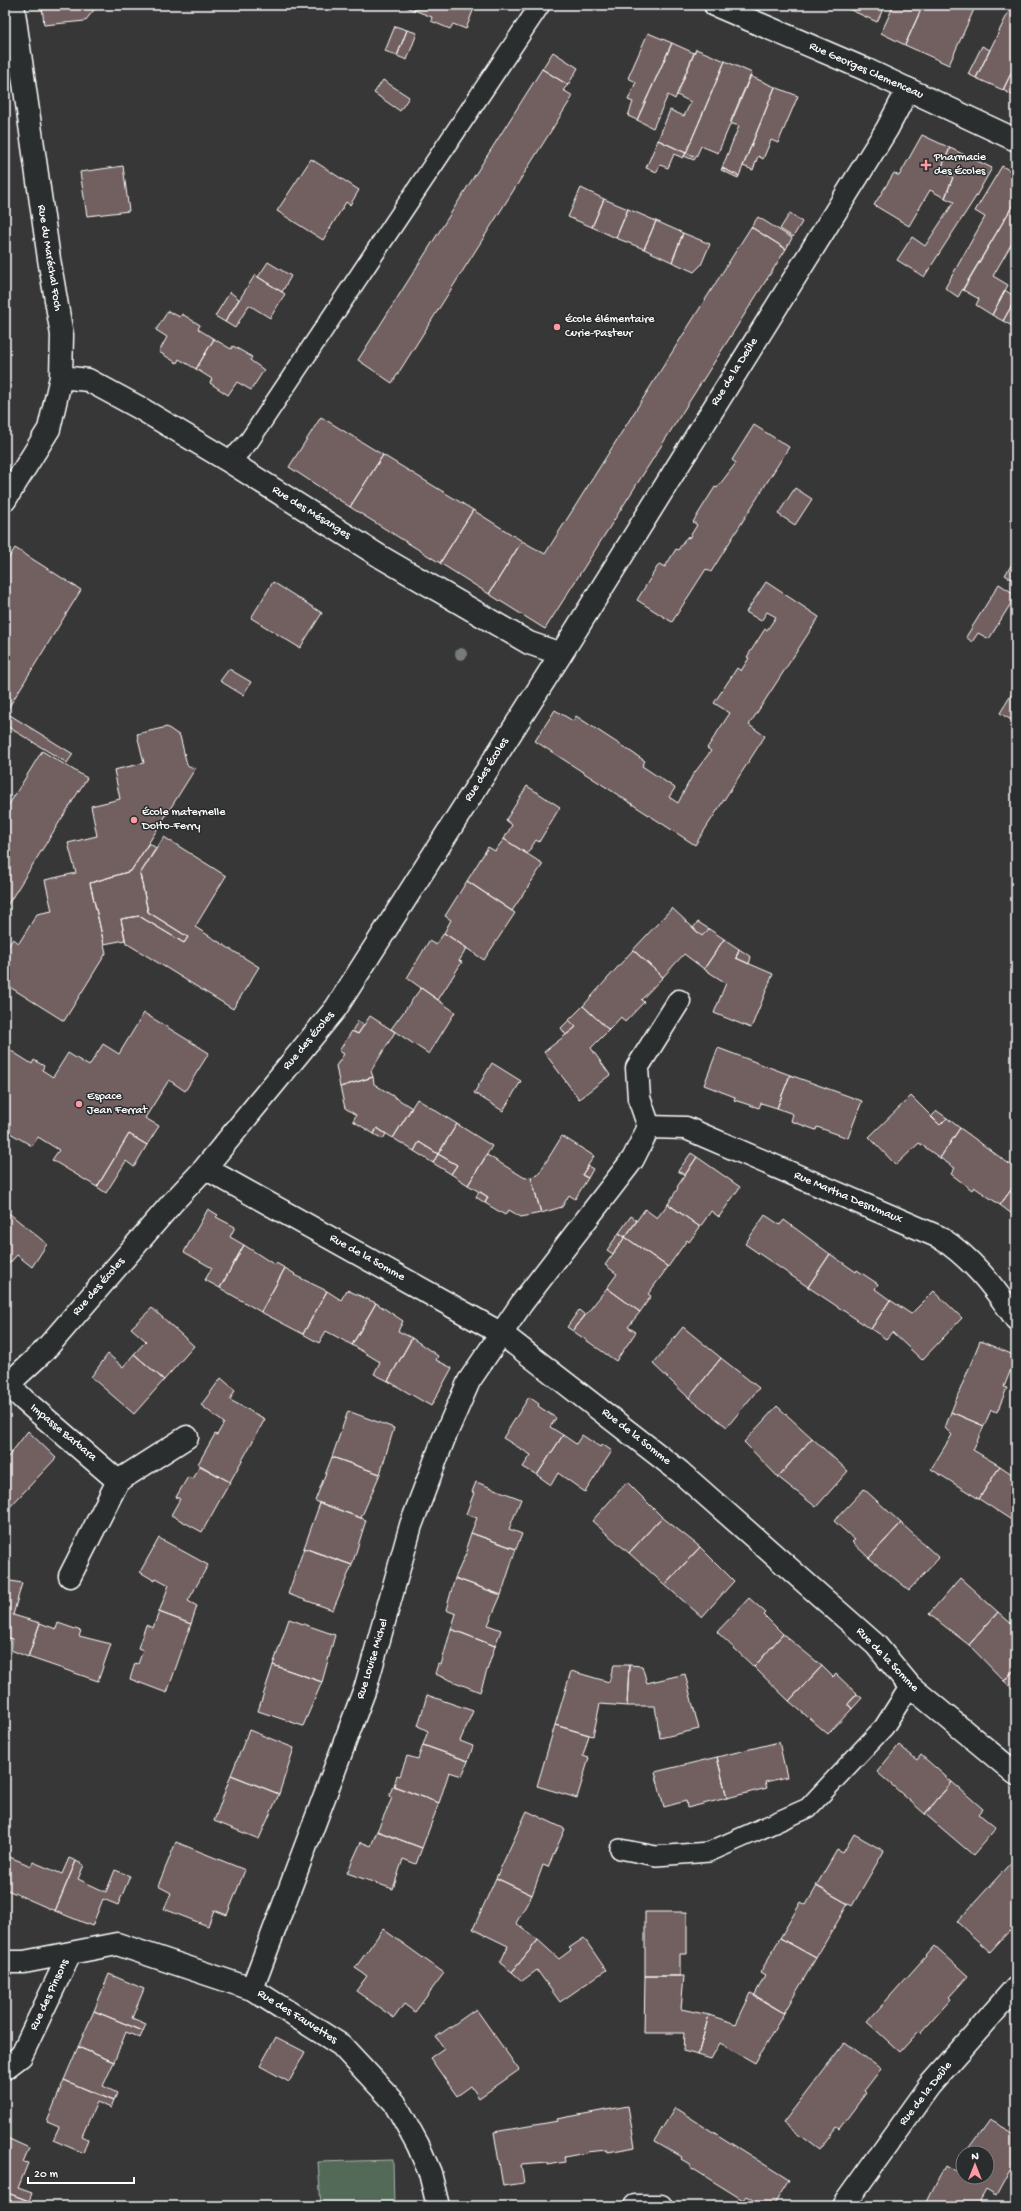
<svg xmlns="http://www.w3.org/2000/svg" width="1021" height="2211" font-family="'Gochi Hand',sans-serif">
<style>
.garden{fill:#526b58;stroke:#a8b5ac}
.building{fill:#725f5e;stroke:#fff}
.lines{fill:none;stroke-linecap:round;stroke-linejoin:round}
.lane-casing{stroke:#fff;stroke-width:22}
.street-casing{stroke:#fff;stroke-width:25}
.secondary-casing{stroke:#fff;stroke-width:25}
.lane{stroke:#2a2d2e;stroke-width:19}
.street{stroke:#2a2d2e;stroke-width:22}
.secondary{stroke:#2a2d2e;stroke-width:22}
.tree{fill:#767c78}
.poi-dot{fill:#ff9aa2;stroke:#2a2d2e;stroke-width:1.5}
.labels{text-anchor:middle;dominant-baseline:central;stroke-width:3;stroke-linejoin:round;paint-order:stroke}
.street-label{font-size:12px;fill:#fff;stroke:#2a2d2e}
.poi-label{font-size:12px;fill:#fff;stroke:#2a2d2e;text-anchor:start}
</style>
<rect width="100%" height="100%" fill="#383738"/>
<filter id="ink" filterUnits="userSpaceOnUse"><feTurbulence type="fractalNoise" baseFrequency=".025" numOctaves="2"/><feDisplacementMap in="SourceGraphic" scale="8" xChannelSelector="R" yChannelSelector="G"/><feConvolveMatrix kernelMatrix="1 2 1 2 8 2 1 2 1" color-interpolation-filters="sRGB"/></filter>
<g filter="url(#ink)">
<!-- garden -->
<path class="garden" d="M393 2160 394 2206H321L318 2162Z"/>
<!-- building -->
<path class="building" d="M42 5H98L85 21 44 25Z
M401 5H416L414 10Z
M416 5H466L474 8 466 29 453 24 450 29 431 21 432 17 414 10Z
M840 5H885L877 22Z
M894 5H923L905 45 881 33Z
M923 5H976L949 65 905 45Z
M1012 5H1016V63L1003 90 976 78Z
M395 26 407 30 397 56 385 51Z
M407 30 417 33 407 60 397 56Z
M648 33 672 43 637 120 628 116 633 102 628 100 636 82 628 78Z
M672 43 694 53 675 99 668 95 653 128 637 120Z
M982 46 990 50 976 78 968 74Z
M696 49 725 61 686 153 658 140 670 110 684 116 691 102 677 95Z
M553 52 578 68 568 85 542 69Z
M725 61 752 73 718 153 701 146 696 157 686 153Z
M1016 63V97L1003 90Z
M542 69 568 85 563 90 573 96 392 383 358 360Z
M750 76 775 87 739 176 722 168 739 126 730 123Z
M383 80 409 97 400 111 374 93Z
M775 87 798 96 778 143 771 140 763 159 758 156 753 170 743 166Z
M922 135 950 148 940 171 953 177 945 198 930 190 909 226 874 205 894 173 899 176Z
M658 140 686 153 683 158 674 154 668 168 660 165 657 172 646 168Z
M950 148 992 168 975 198 924 277 897 260 912 237 925 246 954 202 945 198 953 177 940 171Z
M686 153 696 157 694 160 684 156Z
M311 159 359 190 350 205 346 202 323 240 277 211Z
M123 166 129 211 87 216 80 172Z
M1002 166 1016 174V200L958 297 945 288 985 217 975 211Z
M722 168 739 176 738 178 721 170Z
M581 188 604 199 592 227 568 217Z
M604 199 628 209 616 238 592 227Z
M1016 200V246L1012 243 993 276 1008 285 992 315 976 305 979 299 963 290Z
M628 209 656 221 644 249 616 238Z
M790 213 802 222 793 237 780 229Z
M758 217 792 238 786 249 751 227Z
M656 221 683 233 672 262 644 249Z
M751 227 786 249 545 629 489 594 522 541 545 554Z
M683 233 710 244 701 265 694 272 672 262Z
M268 262 291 276 282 292 258 277Z
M255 275 285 294 270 318 249 305 235 328 225 322Z
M1005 290 1016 298 1003 321 992 315Z
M230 292 239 299 225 322 215 316Z
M1016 298V328L1003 321Z
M168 311 180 317 182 314 200 325 198 329 214 339 196 369 179 359 177 363 159 352 167 337 156 330Z
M214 339 231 349 233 346 252 357 250 360 264 370 251 390 237 382 228 395 210 383 212 379 196 369Z
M321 417 383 455 350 507 289 467Z
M754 425 789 447 711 572 706 569 672 622 637 600 659 564 665 567 676 549 678 550 687 537 689 538 697 525 693 522 715 487 717 488 736 463 732 460Z
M383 455 473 510 440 563 350 507Z
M795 488 812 499 795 525 778 514Z
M473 510 522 541 489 594 440 563Z
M15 548 81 590 7 710 5 709V564Z
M1016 558V582L1005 575Z
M273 582 322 613 300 648 251 618Z
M766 582 819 617 749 725 765 736 695 845 535 741 555 710 573 721 576 716 645 761 642 766 675 788 669 797 678 803 692 776 711 751 707 748 730 713 714 703 737 668 741 671 749 658 747 657 765 629 767 630 776 617 767 612 761 621 746 612Z
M999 584 1016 595 989 639 978 633 972 642 966 637Z
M229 669 251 682 243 695 220 681Z
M1016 687V723L1000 713Z
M5 712 73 754 67 763 5 725Z
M167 727 180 736 187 765 195 769 131 871 90 883 106 953 64 1021 5 984V951L13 939 19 943 37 914 52 911 45 880 76 873 68 843 97 836 91 806 120 799 114 770 144 763 137 734Z
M42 751 87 778 5 909V811Z
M527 786 560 807 539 842 536 840 527 854 504 839 512 825 506 820Z
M164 837 226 876 195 927 259 967 233 1009 126 943 121 919 139 916 184 943 188 937 148 912 140 874Z
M504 839 543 864 512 911 467 881 488 847 495 851Z
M149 843 156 848 140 874 148 912 188 937 184 943 139 916 121 919 125 940 104 944 90 883 131 871Z
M467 881 515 913 484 960 444 933 451 920 445 916Z
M672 908 702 936 709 929 724 939 704 969 684 954 663 977 633 950Z
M698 922 709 929 702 936 693 928Z
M444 933 467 948 459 961 462 962 438 1000 407 978 429 941 436 945Z
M724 939 739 949 736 958 773 974 751 1028 714 1013 726 983 704 969Z
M739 949 751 957 749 964 736 958Z
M633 950 663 977 641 1000 644 1002 625 1022 621 1017 609 1030 583 1006Z
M421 988 455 1012 429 1054 391 1029Z
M583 1006 609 1030 591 1048 610 1075 579 1099 544 1052 576 1027 569 1020Z
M144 1013 209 1053 185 1091 169 1080 145 1118 159 1126 147 1145 129 1134 97 1187 52 1160 59 1150 38 1137 32 1146 5 1130 7 1121 5 1120V1047L32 1064 34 1060 44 1066 42 1070 53 1077 68 1053 89 1066 103 1044 119 1054Z
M370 1016 395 1032 371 1071 373 1077 340 1087 336 1066 344 1054 339 1051 352 1031 358 1034Z
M569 1020 576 1027 566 1035 561 1028Z
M358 1021 364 1025 358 1034 352 1031Z
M718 1048 790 1075 777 1108 761 1103 759 1108 734 1100 735 1097 704 1085Z
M492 1063 521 1081 503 1111 474 1093Z
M790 1075 862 1101 848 1138 817 1127 816 1130 791 1121 793 1114 777 1108Z
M373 1077 374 1084 412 1108 393 1138 377 1128 374 1134 353 1121 356 1115 345 1108 340 1087Z
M911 1096 940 1125 947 1118 960 1128 940 1158 919 1143 896 1165 869 1137Z
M417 1099 457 1124 438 1154 419 1142 414 1151 393 1138Z
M937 1111 947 1118 940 1125 931 1117Z
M457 1124 492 1146 468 1185 451 1174 457 1165 438 1154Z
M377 1128 386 1134 383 1139 374 1134Z
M960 1128 1016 1169V1183L1000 1205 974 1187 972 1190 951 1174 955 1168 940 1158Z
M129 1134 147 1145 134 1167 126 1161 106 1193 97 1187Z
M562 1136 594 1156 582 1175 588 1178 575 1199 569 1195 562 1207 541 1213 531 1177 538 1175Z
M419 1142 438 1154 433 1163 414 1151Z
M691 1153 697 1157 685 1175 678 1171Z
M438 1154 457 1165 451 1174 433 1163Z
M487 1155 525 1178 531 1177 541 1213 521 1217 509 1210 505 1215 485 1203 488 1197 468 1185Z
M697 1157 740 1187 719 1217 711 1211 700 1227 668 1204 678 1188 677 1187Z
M588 1166 593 1169 588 1178 582 1175Z
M1016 1183V1217L1000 1205Z
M479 1191 488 1197 485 1203 476 1197Z
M668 1204 700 1227 689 1242 687 1240 668 1267 625 1237 645 1209 657 1218Z
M208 1209 218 1215 216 1217 235 1227 230 1237 244 1245 220 1288 205 1280 212 1268 184 1252Z
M5 1210 47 1244 32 1267 17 1255 5 1268Z
M765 1215 780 1225 784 1220 830 1254 808 1287 745 1244Z
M631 1216 637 1221 625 1237 619 1233Z
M619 1233 625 1237 613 1254 607 1250Z
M625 1237 668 1267 648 1294 651 1296 640 1312 607 1288 617 1274 605 1265Z
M244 1245 275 1265 276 1263 285 1268 261 1312 220 1288Z
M830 1254 856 1272 857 1270 878 1284 875 1289 890 1300 871 1329 808 1287Z
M285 1268 295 1274 294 1275 327 1291 303 1334 261 1312Z
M607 1288 640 1312 628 1327 636 1332 616 1361 573 1331Z
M347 1290 376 1303 352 1345 326 1331 319 1343 303 1334 327 1291 341 1300Z
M5 1291 10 1295 5 1300Z
M934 1291 962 1318 922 1360 892 1332 886 1339 871 1329 890 1300 911 1314Z
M376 1303 403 1321 398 1331 412 1338 388 1381 374 1374 380 1362 352 1345Z
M152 1308 194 1346 164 1380 134 1354 146 1341 131 1328Z
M579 1310 585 1315 573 1331 567 1327Z
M683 1327 721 1358 689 1398 653 1364Z
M412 1338 438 1356 436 1360 452 1368 431 1406 388 1381Z
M980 1341 1016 1356 1004 1387 1007 1388 997 1412 991 1410 984 1426 951 1412Z
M108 1354 123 1367 134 1354 164 1380 134 1414 91 1377Z
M721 1358 759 1388 727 1427 689 1398Z
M221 1378 235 1390 230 1400 265 1419 230 1482 198 1464 215 1434 217 1435 224 1423 201 1405Z
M529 1397 539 1404 538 1406 556 1418 550 1427 563 1435 537 1475 523 1467 531 1455 503 1438Z
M777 1406 812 1438 778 1477 744 1442Z
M348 1411 394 1428 380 1474 332 1457Z
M951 1412 984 1426 973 1450 1000 1466 979 1499 931 1469 952 1435 945 1428Z
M28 1431 56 1458 6 1511 5 1453 8 1457Z
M563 1435 576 1444 582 1435 600 1447 602 1444 612 1451 585 1492 558 1473 551 1485 537 1475Z
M812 1438 848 1471 816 1507 778 1477Z
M332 1457 380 1474 361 1518 315 1501Z
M200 1466 230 1482 202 1532 171 1515 180 1499 176 1497 188 1477 193 1479Z
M1000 1466 1016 1477V1523L979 1499Z
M476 1482 521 1499 509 1529 522 1534 516 1549 471 1533 477 1518 466 1514 474 1493 472 1492Z
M627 1482 662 1517 629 1553 592 1521Z
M864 1489 901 1523 869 1558 852 1542 855 1540 834 1521Z
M320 1503 366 1520 352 1565 304 1548Z
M662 1517 700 1547 665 1585 629 1553Z
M901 1523 939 1558 909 1590 869 1558Z
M471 1533 516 1549 501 1595 455 1578 468 1549 466 1548Z
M159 1538 208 1565 188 1601 197 1606 191 1624 159 1612 169 1585 156 1578 155 1581 140 1572Z
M700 1547 734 1581 702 1617 665 1585Z
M304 1548 352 1565 333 1610 288 1594Z
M455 1578 501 1595 488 1625 501 1630 495 1646 451 1629 456 1614 446 1610Z
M960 1578 998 1612 969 1645 929 1614Z
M5 1580 22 1583 13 1615 40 1623 28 1657 11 1650 13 1639 5 1638Z
M749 1598 766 1613 764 1615 783 1634 754 1667 717 1632Z
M159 1612 191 1624 167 1693 130 1679 135 1663 138 1664 143 1650 138 1648 146 1625 153 1628Z
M998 1612 1016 1628V1668L1004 1681 969 1645Z
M289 1619 335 1635 322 1682 273 1665Z
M40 1623 56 1629 58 1623 81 1631 79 1636 111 1644 98 1681 28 1657Z
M451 1629 495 1646 480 1692 435 1674 438 1664 441 1665Z
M783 1634 822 1666 789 1701 754 1667Z
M273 1665 322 1682 303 1726 258 1711Z
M614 1665H629L627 1706 600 1704 593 1736 555 1725 571 1671 609 1682Z
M629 1665 642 1666 647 1683 685 1674 699 1729 660 1738 655 1706H627Z
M822 1666 833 1677 836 1674 857 1694 848 1704 852 1709 828 1734 789 1701Z
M1016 1668V1691L1004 1681Z
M857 1694 862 1698 852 1709 848 1704Z
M427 1695 473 1711 460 1741 473 1746 468 1761 423 1745 428 1731 418 1726Z
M555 1725 589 1735 583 1756 589 1758 577 1798 537 1786Z
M249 1730 294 1748 279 1794 231 1775Z
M779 1742 787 1777 765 1782 767 1788 727 1798 717 1757Z
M423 1745 468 1761 462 1776 449 1772 439 1803 394 1786 397 1775 400 1776 407 1756 418 1759Z
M899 1745 917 1760 921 1755 952 1782 925 1814 877 1772Z
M717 1757 727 1798 687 1808 686 1801 664 1807 655 1772Z
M231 1775 279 1794 259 1839 214 1821Z
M952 1782 983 1809 979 1814 996 1828 973 1855 925 1814Z
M393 1786 439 1803 422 1848 377 1831 392 1798 389 1796Z
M527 1811 565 1829 548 1867 543 1865 532 1895 496 1878Z
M377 1831 422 1848 416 1864 403 1859 393 1889 347 1873 361 1842 371 1846Z
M854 1834 884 1851 852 1906 816 1886 837 1850 843 1853Z
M176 1842 245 1870 227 1915 214 1910 208 1926 164 1909 171 1893 158 1886Z
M5 1855 31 1866 33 1862 62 1874 69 1858 76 1861 55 1911 5 1889Z
M1016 1857V1928L1011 1933 1009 1931 990 1952 957 1922Z
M76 1861 84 1865 78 1879 106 1892 115 1870 130 1876 118 1905 103 1899 92 1926 55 1911Z
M496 1878 532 1895 516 1923 538 1940 512 1972 500 1963 508 1946 473 1929Z
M817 1886 848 1904 816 1958 780 1938 801 1902 806 1905Z
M645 1912H687V1954H680V1976H645Z
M383 1929 444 1973 415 2012 404 2004 394 2018 356 1991 367 1976 355 1968Z
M584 1938 606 1970 560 2002 537 1970 522 1981 512 1972 538 1940 559 1959 571 1950 569 1948Z
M780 1938 816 1958 784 2013 754 1996 765 1976 760 1973Z
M935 1946 968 1976 949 1997 951 1999 921 2033 919 2031 900 2052 867 2022Z
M109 1974 144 1989 132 2018 146 2024 143 2031 94 2011Z
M645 1976H684L681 2009 709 2015 698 2055 683 2051 684 2033H644Z
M751 1993 784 2013 755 2063 720 2043 711 2059 698 2055 709 2015 736 2024Z
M476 2009 519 2070 479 2098 471 2086 457 2096 430 2058 444 2048 436 2037Z
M94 2011 143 2031 140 2038 126 2032 114 2062 78 2047Z
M276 2037 305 2052 289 2082 260 2066Z
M845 2042 881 2069 864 2091 866 2093 839 2129 836 2127 819 2150 783 2123Z
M78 2047 114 2062 103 2086 117 2093 114 2101 64 2080Z
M64 2080 114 2101 111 2108 97 2102 82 2136 88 2139 83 2153 53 2140 59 2127 47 2122Z
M628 2106 635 2147 608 2152 607 2150 586 2152V2153L564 2157 565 2162 548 2165V2163L521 2165 524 2183 503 2186 494 2132 558 2121 557 2119Z
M675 2108 789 2180 773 2206H763L746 2196 743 2200 690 2167 691 2165 681 2159 682 2157 654 2141Z
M989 2120 1016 2135V2166L1013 2172 1010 2170 996 2196 986 2190 977 2206H925L945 2166 955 2172 963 2157V2177H987V2153H965Z
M5 2137 29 2148 23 2162 28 2163 18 2188 32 2193 29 2201 5 2192Z
M5 2192 29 2201 26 2206 11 2203 10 2206H5Z"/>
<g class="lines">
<!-- lane casing -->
<g class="lane-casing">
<path id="lane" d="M227 460 237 454 249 441 540 5
M620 1849 656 1856 709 1852 808 1808 884 1727 910 1686"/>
</g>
<!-- street casing -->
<g class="street-casing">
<path id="street" d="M61 377 88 380 138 407 227 460 381 557 529 643 561 654
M5 500 49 429 61 377 62 335 49 259 13 5
M649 1127 686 1128 939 1237C972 1258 993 1286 1016 1319
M205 1168 502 1334 680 1472 876 1645 910 1686 1016 1774
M8 1384 24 1400 118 1481 70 1576
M5 1387 44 1351 172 1203 205 1168 336 1008 561 654 887 129 908 89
M118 1481 187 1437
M5 1962H24L117 1944 252 1989 341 2045 395 2103 418 2145 430 2173 438 2206
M252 1989 366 1686 411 1525 444 1438 469 1381 522 1303 633 1159 649 1127 639 1098 637 1068 679 1001
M5 2068 21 2056 70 1953
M635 2206H661
M843 2206 929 2086 1016 1987"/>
</g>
<!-- secondary casing -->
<g class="secondary-casing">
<path id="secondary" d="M715 5 867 70 1016 140"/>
</g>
<!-- lane -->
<use href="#lane" class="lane"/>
<!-- street -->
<use href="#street" class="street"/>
<!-- secondary -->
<use href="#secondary" class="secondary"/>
</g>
<!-- trees -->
<circle class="tree" cx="461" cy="654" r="6"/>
</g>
<!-- markers -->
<g class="poi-dot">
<path d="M924 159h4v4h4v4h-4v4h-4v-4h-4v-4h4z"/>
<circle cx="557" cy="327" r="4"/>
<circle cx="134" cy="820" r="4"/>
<circle cx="79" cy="1104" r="4"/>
</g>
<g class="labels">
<!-- street labels -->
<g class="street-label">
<text transform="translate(866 71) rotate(24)">Rue Georges Clemenceau</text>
<text transform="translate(49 258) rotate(81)">Rue du Maréchal Foch</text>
<text transform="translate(735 372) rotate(-58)">Rue de la Deûle</text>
<text transform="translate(311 513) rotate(32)">Rue des Mésanges</text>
<text transform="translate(487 770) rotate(-58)">Rue des Écoles</text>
<text transform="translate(309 1041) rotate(-50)">Rue des Écoles</text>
<text transform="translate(848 1198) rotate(23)">Rue Martha Desrumaux</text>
<text transform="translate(367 1258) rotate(29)">Rue de la Somme</text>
<text transform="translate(99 1287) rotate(-49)">Rue des Écoles</text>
<text transform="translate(63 1433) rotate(40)">Impasse Barbara</text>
<text transform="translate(636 1437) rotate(38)">Rue de la Somme</text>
<text transform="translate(373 1659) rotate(-73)">Rue Louise Michel</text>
<text transform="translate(887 1660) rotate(46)">Rue de la Somme</text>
<text transform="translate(50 1995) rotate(-65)">Rue des Pinsons</text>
<text transform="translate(297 2017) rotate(32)">Rue des Fauvettes</text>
<text transform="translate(926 2094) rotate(-52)">Rue de la Deûle</text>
</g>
<!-- poi labels -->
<g class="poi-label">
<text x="934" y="158">Pharmacie<tspan x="934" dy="14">des Écoles</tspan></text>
<text x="565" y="320">École élémentaire<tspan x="565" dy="14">Curie-Pasteur</tspan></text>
<text x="142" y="813">École maternelle<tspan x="142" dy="14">Dolto-Ferry</tspan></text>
<text x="87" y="1097">Espace<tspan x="87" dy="14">Jean Ferrat</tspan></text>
</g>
</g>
<!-- margin -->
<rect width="1021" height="2211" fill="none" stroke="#2a2d2e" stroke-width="20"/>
<rect x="10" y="10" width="1001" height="2191" fill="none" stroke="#fff" stroke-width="1.5" filter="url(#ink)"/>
<!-- north arrow -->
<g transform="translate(975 2165)"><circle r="19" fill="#2a2d2e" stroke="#7f8182"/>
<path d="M0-3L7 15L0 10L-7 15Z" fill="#ff9aa2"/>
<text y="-6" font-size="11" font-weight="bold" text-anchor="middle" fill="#ffffff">N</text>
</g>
<!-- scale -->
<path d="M28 2177v6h106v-6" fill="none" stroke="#ffffff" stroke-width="2"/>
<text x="34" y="2177" font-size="12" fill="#ffffff" stroke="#2a2d2e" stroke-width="3" paint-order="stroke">20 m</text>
</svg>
